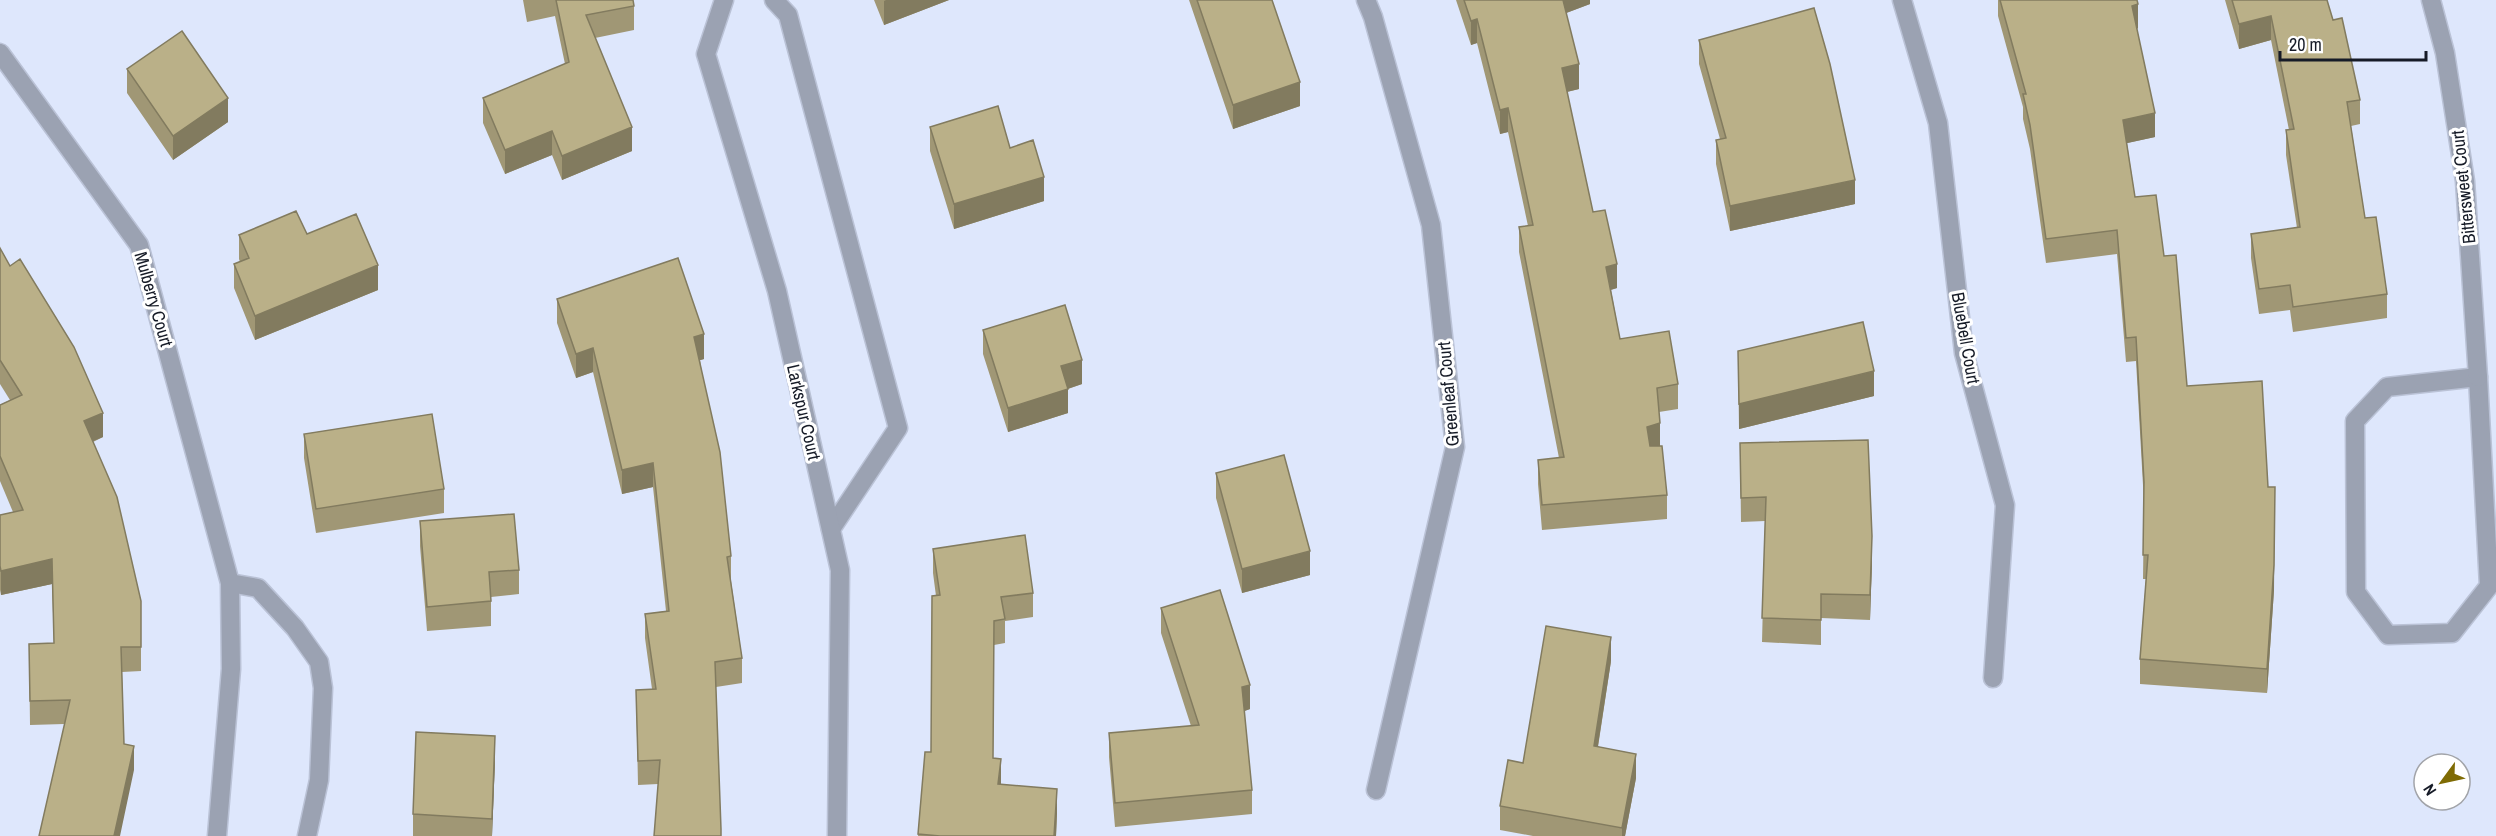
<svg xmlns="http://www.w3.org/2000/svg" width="2496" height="836" font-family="'Archivo Narrow',sans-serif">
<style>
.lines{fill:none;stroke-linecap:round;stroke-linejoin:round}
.service-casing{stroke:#bac2d6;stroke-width:21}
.minor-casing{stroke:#bac2d6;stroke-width:21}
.service{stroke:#9ba2b2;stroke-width:18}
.minor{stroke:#9ba2b2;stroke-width:18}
.wall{fill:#a09775}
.shaded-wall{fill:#827b5f}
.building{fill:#bab088;stroke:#827b5f;stroke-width:1.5}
.labels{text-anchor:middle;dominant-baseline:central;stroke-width:6;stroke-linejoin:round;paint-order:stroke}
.street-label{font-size:18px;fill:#161b27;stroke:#fff}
</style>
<rect width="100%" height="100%" fill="#dee7fc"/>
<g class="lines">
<!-- service casing -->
<g class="service-casing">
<path id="service" d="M774 0 788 15 898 428 831 529
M2478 377 2489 586 2452 633 2388 635 2356 592 2355 421 2387 387Z"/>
</g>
<!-- minor casing -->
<g class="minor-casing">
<path id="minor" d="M724 0 706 54 777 291 840 570 837 836
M1366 0 1373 17 1431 225 1455 447 1376 790
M1902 0 1938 123 1964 353 2005 505 1993 678
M2431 0 2445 53 2465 181 2478 377
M0 53 139 245 230 583 231 669 217 836
M230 583 258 588 295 628 319 662 323 688 319 780 307 836"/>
</g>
<!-- service -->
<use href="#service" class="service"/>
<!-- minor -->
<use href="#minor" class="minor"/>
</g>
<!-- wall -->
<path class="wall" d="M523 0H633L634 6V30L595 38 632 151 562 180 552 155 505 174 483 123V98L565 64 555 16 527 22Z
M874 0H949L884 25Z
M1189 0H1272L1300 106 1233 129Z
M1456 0H1590V4L1566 13 1579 89 1567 92 1593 212 1617 288 1611 290 1620 339 1678 384V409L1659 412 1660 446 1667 495V519L1542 530 1538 484V460L1559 458 1519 252V227L1528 226 1508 132 1500 134 1477 43 1471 45Z
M1998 0H2137L2138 28 2137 29 2155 137 2127 143 2135 197 2164 256 2187 386 2274 590 2267 693 2140 684V659L2146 579H2143L2144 503 2136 361 2126 362 2117 254 2046 263 2030 149 2023 119V107L1998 16Z
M2225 0H2327L2333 20 2360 100V124L2351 126 2365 218 2387 294V318L2293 332 2290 310 2259 314 2251 258V234L2297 228 2286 155V130H2289L2271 40 2239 49Z
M1699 40 1855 204 1730 231 1716 164V140L1720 139 1699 64Z
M127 69 228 122 173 160 127 93Z
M930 127 1010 148 1044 201 954 229 930 151Z
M239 235 378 290 255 340 234 288V264L240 262 239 259Z
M0 248 103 437 93 442 141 647V671L122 672 124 744 134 770 64 724 30 725 29 644 54 643 52 584 1 595 0 590V515L13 512 0 481V405L10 400 0 384Z
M557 299 704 359 700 360 731 556V581L742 658V683L716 687 721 836 658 784 638 785 636 690 652 689 645 638V614L666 611 653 487 622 494 593 372 576 378 557 323Z
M983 330 1082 384 1068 389V413L1008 432 983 354Z
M1738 351 1874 396 1739 429Z
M304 434 444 489V513L316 533 304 458Z
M1740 443 1872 561 1870 620 1821 618V645L1762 642 1765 521 1741 522Z
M1216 473 1310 575 1242 593 1216 498Z
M420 521 519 570V594L491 597V626L427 631 420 546Z
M933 549 1033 593V617L1005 621V643L994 645 993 758 1001 784 1057 813 1056 836H918L931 752 936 596 933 573Z
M1161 608 1250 709 1244 711 1252 790V814L1115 827 1109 757V733L1191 726 1161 633Z
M1611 661 1598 747 1636 778 1625 836H1533L1500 830V806L1523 763Z
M495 760 492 836H413V814Z"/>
<!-- shaded-wall -->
<path class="shaded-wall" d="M886 0H949L884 25V1Z
M1561 0H1590V4L1561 15Z
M2138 4V28L2132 30V6Z
M2271 16V40L2239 49V24Z
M1477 19V43L1471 45V21Z
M1579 64V89L1562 93V68Z
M1300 82V106L1233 129V105Z
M228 98V122L173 160V136Z
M1508 108V132L1500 134V110Z
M2155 113V137L2123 144V120Z
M632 127V151L562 180V156Z
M552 131V155L505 174V150Z
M1044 177V201L954 229V204Z
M1855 180V204L1730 231V206Z
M1617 264V288L1606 291V267Z
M378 265V290L255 340V316Z
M704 334V359L694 362V337Z
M593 348V372L576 378V354Z
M1082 360V384L1061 391V366Z
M1874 371V396L1739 429V404Z
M1068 389V413L1008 432V408Z
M103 413V437L84 445V421Z
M1660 423V448L1647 451V427Z
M653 463V487L622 494V470Z
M2275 487 2274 590 2267 693V669Z
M1872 536V561L1870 620V595Z
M1310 551V575L1242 593V569Z
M52 559V584L1 595V571Z
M1611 637V661L1594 771V746Z
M1250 685V709L1242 712V687Z
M495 736V760L492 836V819Z
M134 746V770L120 836H114Z
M1636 754V778L1625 836H1622V828Z
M1001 759V783L998 808V784Z
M1057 789V813L1056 836H1054Z"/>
<!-- building -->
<path class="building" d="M556 0H633L634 6 586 15 632 127 562 156 552 131 505 150 483 98 569 62Z
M1197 0H1272L1300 82 1233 105Z
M1464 0H1563L1579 64 1562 68 1593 212 1605 210 1617 264 1606 267 1620 339 1669 331 1678 384 1657 388 1660 423 1647 427 1650 446H1662L1667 495 1542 505 1538 460 1564 457 1519 227 1533 225 1508 108 1500 110 1477 19 1471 21Z
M2000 0H2137L2138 4 2132 6 2155 113 2123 120 2135 197 2156 195 2164 256 2176 255 2187 386 2262 381 2268 487H2275L2274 565 2267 669 2140 659 2148 555H2143L2144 482 2136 337 2126 338 2117 230 2046 239 2030 125 2023 94H2026Z
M2232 0H2327L2333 20 2342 18 2360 100 2347 102 2365 218 2376 217 2387 294 2293 307 2290 285 2259 289 2251 234 2300 227 2286 130 2294 129 2271 16 2239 24Z
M1814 8 1830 64 1855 180 1730 206 1716 140 1726 138 1699 40Z
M182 31 228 98 173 136 127 69Z
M998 106 1010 148 1033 140 1044 177 954 204 930 127Z
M296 211 307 234 356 214 378 265 255 316 234 264 249 258 239 235Z
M0 248 10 266 20 259 74 347 103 413 84 421 117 497 141 601V647H121L124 744 134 746 114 836H39L70 700 30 701 29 644 54 643 52 559 1 571 0 566V515L23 510 0 456V405L22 395 0 360Z
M678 258 704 334 694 337 720 452 731 556 727 557 742 658 715 662 721 829V836H654L660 760 638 761 636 690 656 689 645 614 669 611 653 463 622 470 593 348 576 354 557 299Z
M1065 305 1082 360 1061 366 1068 389 1008 408 983 330Z
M1863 322 1874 371 1739 404 1738 351Z
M432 414 444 489 316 509 304 434Z
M1868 440 1872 536 1870 595 1821 594V620L1762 618 1766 497 1741 498 1740 443Z
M1284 455 1310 551 1242 569 1216 473Z
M514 514 519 570 489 572 491 601 427 607 420 521Z
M1025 535 1033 593 1001 597 1005 619 994 621 993 758 1001 759 998 784 1057 789 1054 836H940L918 834 925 752H931L932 596 940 595 933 549Z
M1220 590 1250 685 1242 687 1252 790 1115 803 1109 733 1199 725 1161 608Z
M1546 626 1611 637 1594 746 1636 754 1622 828 1500 806 1508 760 1523 763Z
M416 732 495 736 492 819 413 814Z"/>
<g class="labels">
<!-- street labels -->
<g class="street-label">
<text transform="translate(2463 187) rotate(-96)">Bittersweet Court</text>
<text transform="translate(154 299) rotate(74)">Mulberry Court</text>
<text transform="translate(1966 338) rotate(80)">Bluebell Court</text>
<text transform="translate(1448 394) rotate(-95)">Greenleaf Court</text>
<text transform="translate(804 412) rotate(77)">Larkspur Court</text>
</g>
</g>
<!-- north arrow -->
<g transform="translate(2442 782) rotate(237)"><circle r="28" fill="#ffffff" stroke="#a2a4a9" stroke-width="1.5"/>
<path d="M0-4.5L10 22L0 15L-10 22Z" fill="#7f6b04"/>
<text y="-9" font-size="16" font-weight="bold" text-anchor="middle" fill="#161b27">N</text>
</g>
<!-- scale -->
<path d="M2280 51v9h146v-9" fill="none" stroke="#161b27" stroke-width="3"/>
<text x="2289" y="51" font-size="18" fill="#161b27" stroke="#ffffff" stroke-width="4.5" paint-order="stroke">20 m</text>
</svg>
